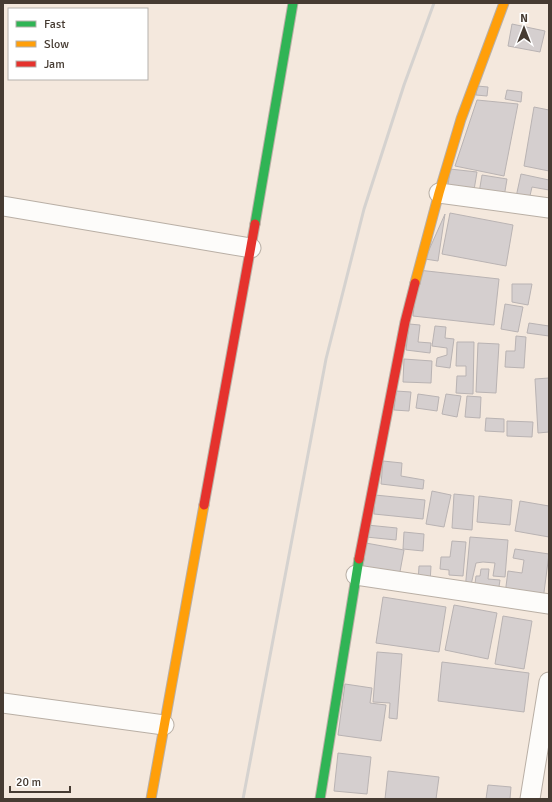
<svg xmlns="http://www.w3.org/2000/svg" width="552" height="802" font-family="Signika,sans-serif">
<style>
.building{fill:#d5cfcf;stroke:#b9b3b3}
.lines{fill:none;stroke-linecap:round;stroke-linejoin:round}
.street-casing{stroke:#b9afa5;stroke-width:21}
.fast-casing{stroke:#b9afa5;stroke-width:11}
.slow-casing{stroke:#b9afa5;stroke-width:11}
.jam-casing{stroke:#b9afa5;stroke-width:11}
.street{stroke:#fdfcfa;stroke-width:19}
.fast{stroke:#30b455;stroke-width:9}
.slow{stroke:#ff9f0a;stroke-width:9}
.jam{stroke:#e5322d;stroke-width:9}
.rail{stroke:#d5d2cf;stroke-width:3}
</style>
<rect width="100%" height="100%" fill="#f4e8dd"/>
<!-- building -->
<path class="building" d="M512 24 545 31 540 52 508 46Z
M477 86 488 87 487 96 476 95Z
M507 90 522 92 521 102 505 99Z
M477 100 518 104 504 176 455 166Z
M534 107 549 110V171L524 166Z
M450 169 477 172 474 190 448 186Z
M521 174 549 180V190L532 187 529 200 516 197Z
M482 175 507 179 504 197 479 193Z
M450 213 513 225 506 266 442 254Z
M445 214 438 261 425 259Z
M418 270 499 279 494 325 413 316Z
M512 284H532L528 305 512 302Z
M505 304 523 307 518 332 501 329Z
M529 323 549 326V336L527 333Z
M409 324 420 325 418 342 431 343 430 353 406 350Z
M435 326 446 327 445 338 454 339 450 368 436 366 437 358 447 355V348L432 346Z
M516 336 526 337 524 368 505 367 506 351H515Z
M457 342H474L473 394 456 393 457 376H466V366H456Z
M478 343 499 344 496 393 476 392Z
M404 359 432 361 431 383 403 382Z
M549 378V432L538 433 535 379Z
M396 391 411 392 409 411 394 410Z
M418 394 439 397 437 411 416 408Z
M446 394 461 396 457 417 442 414Z
M467 396 481 397 480 418 465 417Z
M486 418 504 419V432L485 431Z
M507 421 533 422 532 437 507 436Z
M383 461 402 463 401 476 424 480 423 489 381 484Z
M432 491 451 495 444 527 426 524Z
M454 494 474 496 472 530 452 528Z
M375 495 425 500 423 519 374 514Z
M479 496 512 500 510 525 477 522Z
M520 501 549 506V537L515 531Z
M367 525 397 528 396 540 366 537Z
M404 532 424 534 423 551 403 549Z
M470 537 508 540 505 577 493 576 495 563 483 562 476 563 471 585 465 590Z
M452 541 466 542 463 576 449 575V570L440 569 441 557H450Z
M366 543 404 550 399 577 362 574Z
M515 549 549 554 543 600 505 594 508 571 522 573 524 560 513 558Z
M419 566H431L430 583 418 582Z
M481 569H489L488 579 500 580 498 593 474 591 476 576H480Z
M383 597 446 607 439 652 376 643Z
M454 605 497 613 488 659 445 650Z
M503 616 532 621 524 669 495 664Z
M377 652 402 654 397 719 389 718 390 703 373 702Z
M442 662 529 673 524 712 438 701Z
M345 684 372 688 370 703 386 705 381 741 338 735Z
M338 753 371 757 367 794 334 791Z
M388 771 439 777 436 799H385Z
M488 785 511 787 510 799H486Z"/>
<g class="lines">
<!-- street casing -->
<g class="street-casing">
<path id="street" d="M439 193 549 208
M3 206 251 248
M356 575 549 604
M3 703 164 725
M530 799 549 682"/>
</g>
<!-- fast casing -->
<g class="fast-casing">
<path id="fast" d="M255 224 293 3
M320 799 359 559"/>
</g>
<!-- slow casing -->
<g class="slow-casing">
<path id="slow" d="M415 283 439 193 461 119 504 3
M151 799 204 505"/>
</g>
<!-- jam casing -->
<g class="jam-casing">
<path id="jam" d="M204 505 255 224
M359 559 405 322 415 283"/>
</g>
<!-- street -->
<use href="#street" class="street"/>
<!-- fast -->
<use href="#fast" class="fast"/>
<!-- slow -->
<use href="#slow" class="slow"/>
<!-- jam -->
<use href="#jam" class="jam"/>
<!-- rail -->
<path class="rail" d="M243 799 326 359 364 209 404 85 434 3"/>
</g>
<!-- border -->
<rect width="552" height="802" fill="none" stroke="#463b32" stroke-width="8"/>
<!-- legend -->
<rect x="8" y="8" width="140" height="72" fill="#ffffff" stroke="#b5b1ad"/>
<rect x="16" y="21" width="20" height="6" fill="#30b455" stroke="#b5b1ad"/>
<text x="44" y="28" font-size="12" fill="#463b32">Fast</text>
<rect x="16" y="41" width="20" height="6" fill="#ff9f0a" stroke="#b5b1ad"/>
<text x="44" y="48" font-size="12" fill="#463b32">Slow</text>
<rect x="16" y="61" width="20" height="6" fill="#e5322d" stroke="#b5b1ad"/>
<text x="44" y="68" font-size="12" fill="#463b32">Jam</text>
<!-- north arrow -->
<g transform="translate(524 28)" stroke="#ffffff" stroke-width="3" paint-order="stroke">
<path d="M0-3L7 15L0 10L-7 15Z" fill="#463b32"/>
<text y="-6" font-size="11" font-weight="bold" text-anchor="middle" fill="#463b32">N</text>
</g>
<!-- scale -->
<path d="M10 786v6h60v-6" fill="none" stroke="#463b32" stroke-width="2"/>
<text x="16" y="786" font-size="12" fill="#463b32" stroke="#ffffff" stroke-width="3" paint-order="stroke">20 m</text>
</svg>
